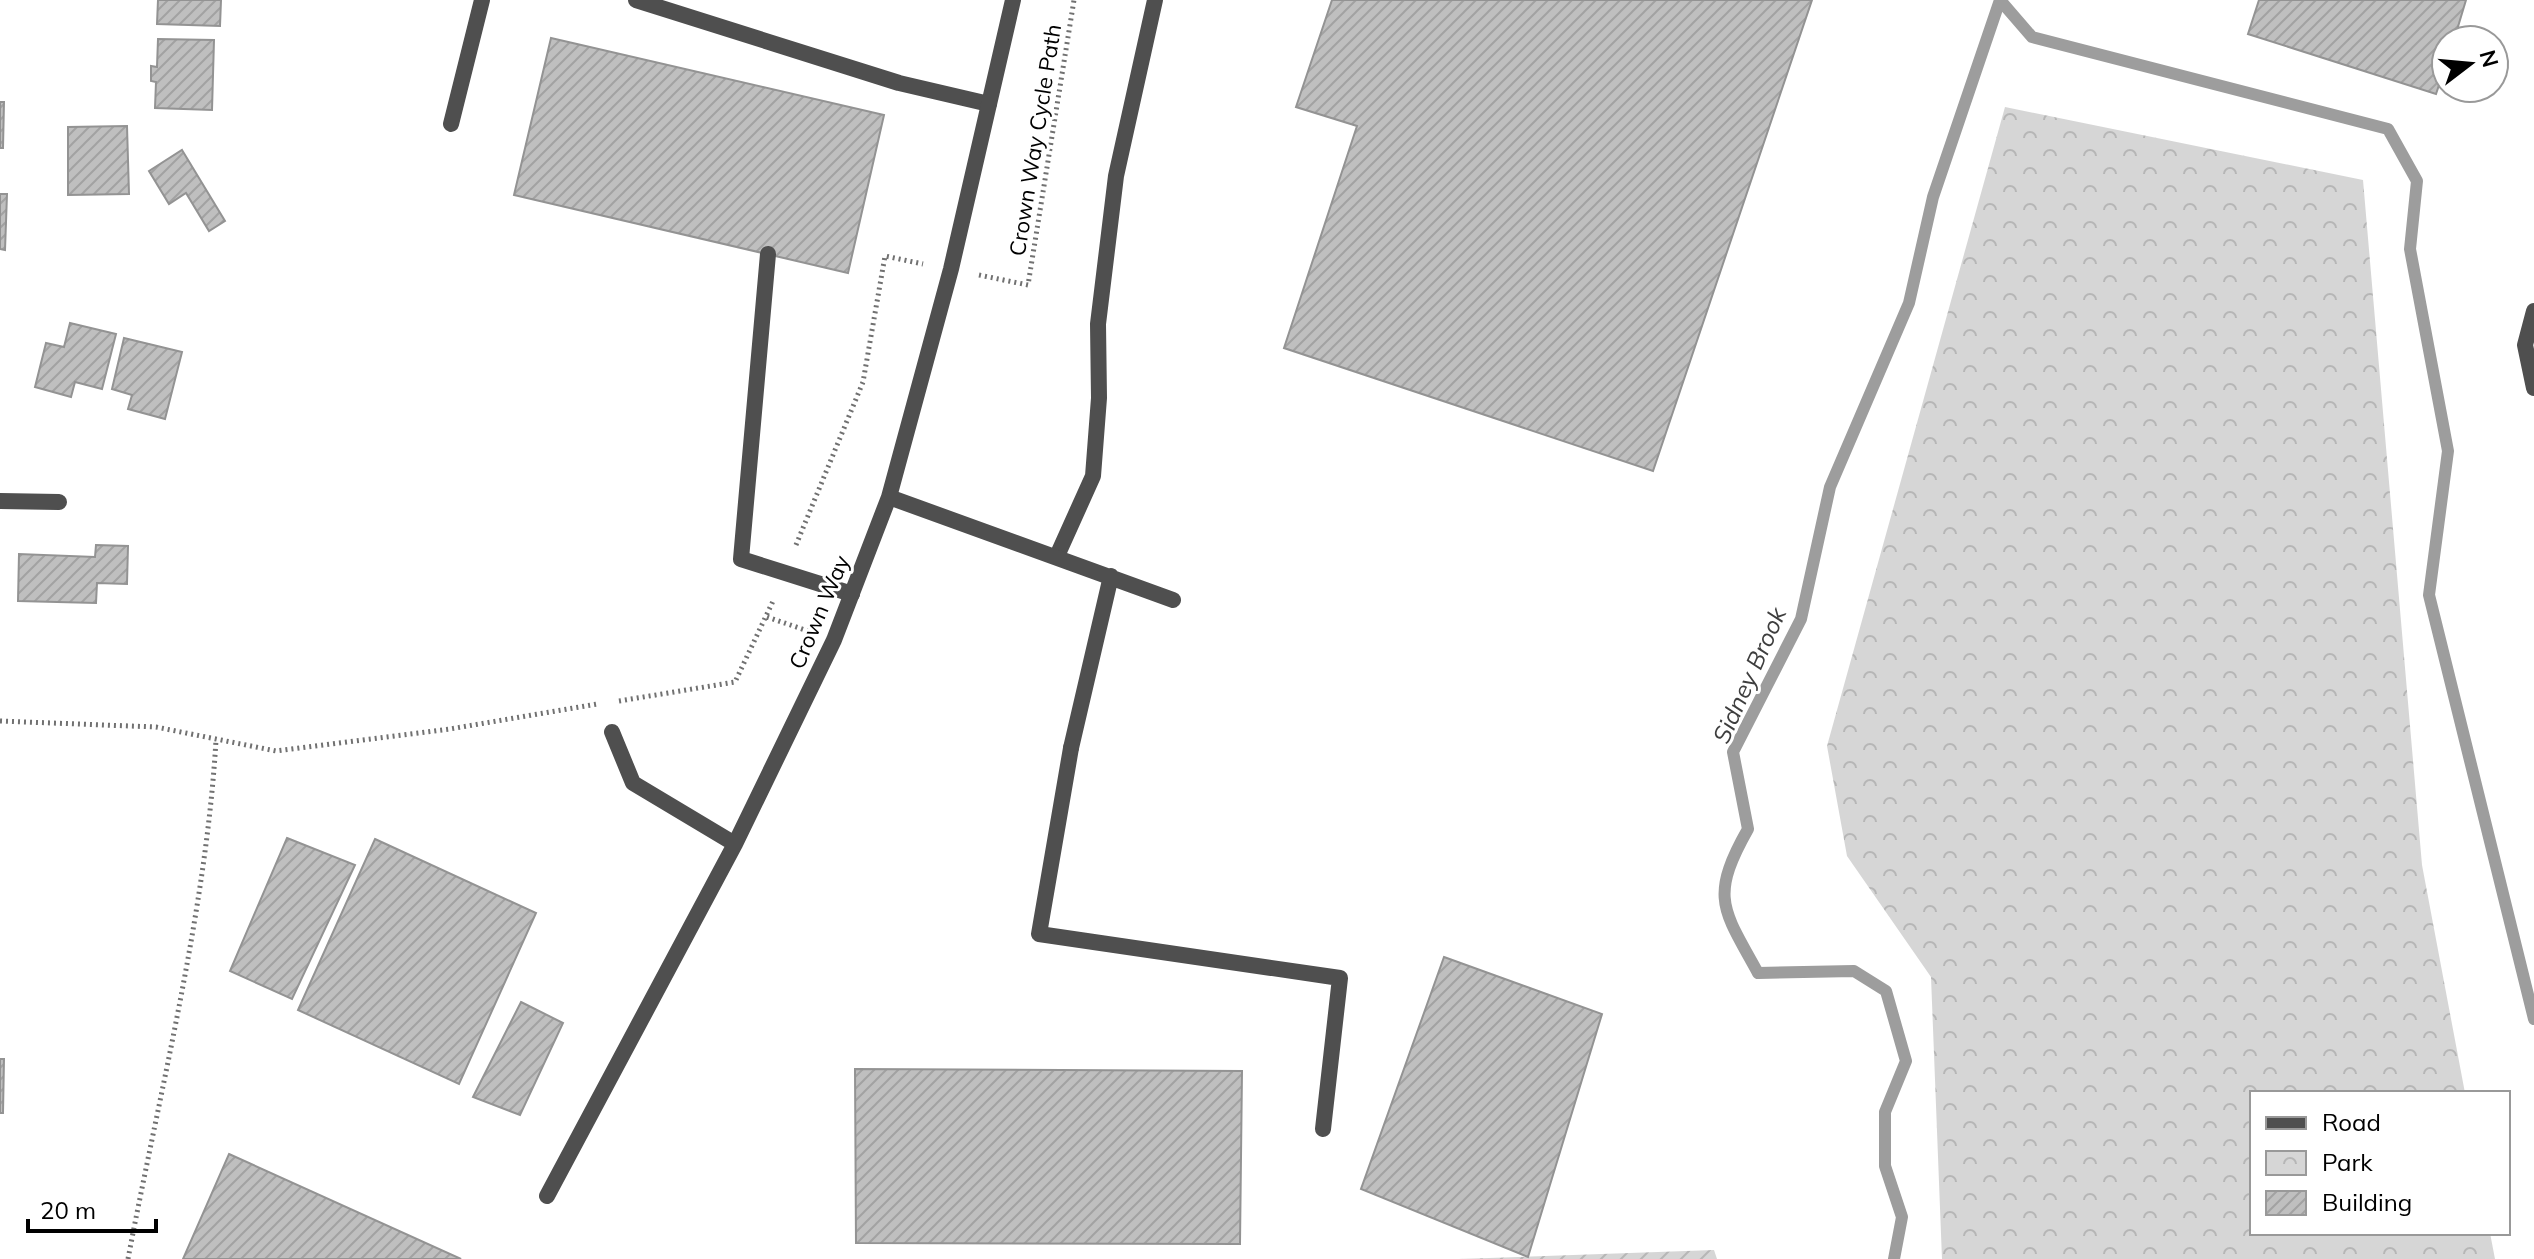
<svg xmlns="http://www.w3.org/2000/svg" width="2534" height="1259" font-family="Mulish,sans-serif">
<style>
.park{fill:url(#park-crowns)}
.garden{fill:url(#garden-furrows)}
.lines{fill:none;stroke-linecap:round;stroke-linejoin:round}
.stream{stroke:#9d9d9d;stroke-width:12}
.building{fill:url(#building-hatch);stroke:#939393;stroke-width:2}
.path{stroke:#717171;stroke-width:5;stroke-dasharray:2 4;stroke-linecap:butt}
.lane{stroke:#4f4f4f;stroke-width:16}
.street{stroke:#4f4f4f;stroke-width:16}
.labels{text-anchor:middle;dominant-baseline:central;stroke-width:6;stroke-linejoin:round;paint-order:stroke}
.street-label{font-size:22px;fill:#000;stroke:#fff}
.water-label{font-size:24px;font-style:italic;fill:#3e3e3e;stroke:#fff}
</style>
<defs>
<pattern id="park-crowns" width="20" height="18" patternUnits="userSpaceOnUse" patternTransform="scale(2)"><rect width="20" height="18" fill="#d6d6d6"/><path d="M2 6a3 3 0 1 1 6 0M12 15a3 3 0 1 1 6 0" fill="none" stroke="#b6b6b6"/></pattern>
<pattern id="garden-furrows" width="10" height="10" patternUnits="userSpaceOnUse" patternTransform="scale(2)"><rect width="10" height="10" fill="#d6d6d6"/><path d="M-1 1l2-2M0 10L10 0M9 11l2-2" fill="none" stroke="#b6b6b6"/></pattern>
<pattern id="building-hatch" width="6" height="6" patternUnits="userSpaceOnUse" patternTransform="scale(2)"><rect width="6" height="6" fill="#bfbfbf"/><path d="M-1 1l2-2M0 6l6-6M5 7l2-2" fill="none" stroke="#a2a2a2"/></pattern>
</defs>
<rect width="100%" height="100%" fill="#fff"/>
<!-- park -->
<path class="park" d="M2005 107 2363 180 2422 865 2465 1093H2252V1233H2490L2495 1259H1942L1931 977 1847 856 1827 746Z"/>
<!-- garden -->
<path class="garden" d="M1714 1250 1717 1259H1459Z"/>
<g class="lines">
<!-- stream -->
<path class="stream" d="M2000 0 2032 37 2388 129 2417 181 2410 249 2448 451 2429 595 2534 1019
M1894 1259 1902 1217 1885 1166V1112L1906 1061 1886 991 1854 971 1758 973C1723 909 1709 898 1748 829L1733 752 1801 619 1830 487 1909 303 1933 197 2000 0"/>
</g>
<!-- building -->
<path class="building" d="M158 0H221L220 26 157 24Z
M1332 0H1812L1653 471 1284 348 1357 126 1296 107Z
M2259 0H2466L2454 40H2446V64L2436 94 2248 34Z
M551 38 884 115 848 273 514 195Z
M158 39 214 40 212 110 155 108 156 82 151 81V66L157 67Z
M0 102H4L3 148H0Z
M127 126 129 194 68 195V127Z
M182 150 225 221 209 231 186 193 169 204 149 171Z
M0 194H7L5 250 0 249Z
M70 323 116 334 102 389 75 382 71 397 35 387 46 343 64 347Z
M124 338 182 352 165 419 128 409 132 395 112 389Z
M96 545 128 546 127 584 97 583 96 603 18 601 19 554 95 557Z
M287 838 355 865 292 999 230 971Z
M375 839 536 913 459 1084 298 1010Z
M1444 957 1602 1014 1528 1257 1361 1189Z
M521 1002 563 1023 520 1115 473 1097Z
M0 1059H4L3 1113H0Z
M855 1069 1242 1071 1240 1244 856 1243Z
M229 1154 461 1259H183Z"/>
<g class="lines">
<!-- path -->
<path class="path" d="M979 275 1028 285 1074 0
M796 545 863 382 885 256 923 264
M767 617 808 631
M619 701 735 682 774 599
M0 721 156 727 276 751 450 729 597 704
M128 1259C160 1090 206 911 216 740"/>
<!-- lane -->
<path class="lane" d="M636 0 899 83 989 104
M451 124 482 0
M768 254 741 559 852 594
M2534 311 2525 345 2534 388
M1057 556 1093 476 1099 398 1098 324 1116 176 1155 0
M1071 748 1039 934 1340 978 1323 1129"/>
<!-- street -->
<path class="street" d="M889 497 1173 600
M0 501 59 502
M612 732 633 783 735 844
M1071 748 1111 576
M547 1196 735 844 834 640 889 497 951 269 1013 0"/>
</g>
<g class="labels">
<!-- street labels -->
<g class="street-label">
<text transform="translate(1035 140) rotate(-81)">Crown Way Cycle Path</text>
<text transform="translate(819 612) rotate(-67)">Crown Way</text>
</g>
<!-- water labels -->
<g class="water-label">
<text transform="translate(1749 675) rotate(-66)">Sidney Brook</text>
</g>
</g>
<!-- legend -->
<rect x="2250" y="1091" width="260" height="144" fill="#ffffff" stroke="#999999" stroke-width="2"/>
<rect x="2266" y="1117" width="40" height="12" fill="#4f4f4f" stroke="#999999" stroke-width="2"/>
<text x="2322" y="1131" font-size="24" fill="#000000">Road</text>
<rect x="2266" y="1151" width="40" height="24" fill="url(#park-crowns)" stroke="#999999" stroke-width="2"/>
<text x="2322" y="1171" font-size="24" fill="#000000">Park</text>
<rect x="2266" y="1191" width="40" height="24" fill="url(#building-hatch)" stroke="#999999" stroke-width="2"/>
<text x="2322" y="1211" font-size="24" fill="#000000">Building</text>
<!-- north arrow -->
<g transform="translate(2470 64) rotate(74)"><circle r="38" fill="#ffffff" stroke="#999999" stroke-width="2"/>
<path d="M0-6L14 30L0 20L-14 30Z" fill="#000000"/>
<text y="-12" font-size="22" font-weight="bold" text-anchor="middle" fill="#000000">N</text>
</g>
<!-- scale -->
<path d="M28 1219v12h128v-12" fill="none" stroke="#000000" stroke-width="4"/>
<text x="40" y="1219" font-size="24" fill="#000000" stroke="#ffffff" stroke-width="6" paint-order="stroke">20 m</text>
</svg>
